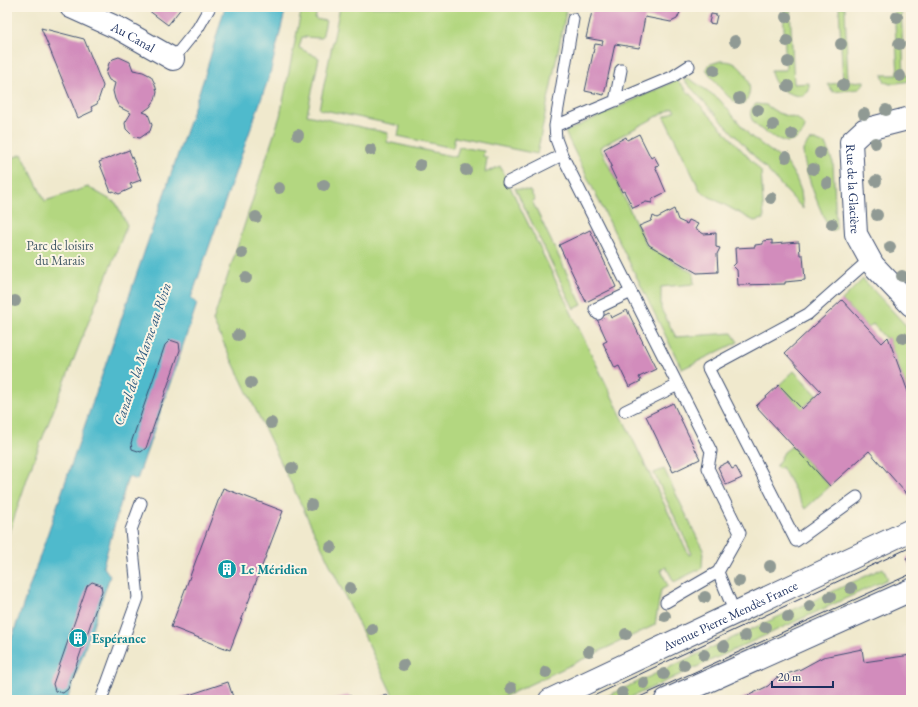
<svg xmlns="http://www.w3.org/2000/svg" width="918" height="707" font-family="'EB Garamond',serif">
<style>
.green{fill:#b3d780;stroke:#67836f}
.water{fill:#50bacc;stroke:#367495}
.building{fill:#d28cbc}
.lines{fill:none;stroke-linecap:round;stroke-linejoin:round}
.service-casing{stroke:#3b4b6f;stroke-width:13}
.minor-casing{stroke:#3b4b6f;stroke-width:24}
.primary-casing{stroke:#3b4b6f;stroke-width:24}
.service{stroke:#fff;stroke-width:11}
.minor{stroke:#fff;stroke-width:22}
.primary{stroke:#fff;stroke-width:22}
.tram{stroke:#1b2f5e;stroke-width:1}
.tree{fill:#909a94}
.labels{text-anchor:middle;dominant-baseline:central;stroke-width:4;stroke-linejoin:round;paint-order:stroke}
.street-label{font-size:13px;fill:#1b2f5e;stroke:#fcf5e5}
.park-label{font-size:13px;fill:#415966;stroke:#fcf5e5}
.culture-label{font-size:13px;font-weight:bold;fill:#0d838f;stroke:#fcf5e5;text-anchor:start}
.water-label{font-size:14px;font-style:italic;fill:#2b597f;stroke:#fcf5e5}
</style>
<rect width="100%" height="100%" fill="#fcf5e5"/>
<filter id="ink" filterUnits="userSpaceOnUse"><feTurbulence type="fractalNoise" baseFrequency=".025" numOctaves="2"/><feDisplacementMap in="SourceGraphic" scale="8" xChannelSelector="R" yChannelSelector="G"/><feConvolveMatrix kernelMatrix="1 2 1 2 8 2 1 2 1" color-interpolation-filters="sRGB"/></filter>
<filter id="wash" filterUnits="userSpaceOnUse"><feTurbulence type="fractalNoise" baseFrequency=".012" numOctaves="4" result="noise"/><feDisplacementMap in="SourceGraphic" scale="16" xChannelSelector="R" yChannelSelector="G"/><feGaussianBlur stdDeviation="0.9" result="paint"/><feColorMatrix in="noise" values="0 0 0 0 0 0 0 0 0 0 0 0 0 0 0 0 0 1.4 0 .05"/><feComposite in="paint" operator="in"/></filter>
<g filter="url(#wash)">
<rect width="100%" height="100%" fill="#f0e9cd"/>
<!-- green -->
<path class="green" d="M302 7H318L315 19 326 21 322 38 302 37 299 48 319 58 307 115 388 133 387 142 456 157 459 147 484 151 483 156 487 158 485 173 500 166 689 555 692 554 654 473 664 469 703 550 702 568 674 582 666 567 661 570 668 586 661 590 655 625 497 700H395L213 321 280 116Z
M340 7H567L537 154 455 137 453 148 398 136 400 126 319 109Z
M783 7H790L794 84 809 83V91L803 96C787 96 772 86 771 70H786Z
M839 7H845L848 82 864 81V83L859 89 833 92 828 84 843 83Z
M894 7H901L904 75H911V81L890 84 885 82 882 75H898Z
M720 61C725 61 730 61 735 64 748 72 756 93 743 104 731 105 713 79 706 69L708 65Z
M682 78 693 81 719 99 750 136 787 163 796 178 801 191 803 209Z
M677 80 761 171 764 219 754 221 701 192 664 117 675 111 673 108 600 147 647 246 693 273 694 284 661 287V309L676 337 732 333 738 342 682 369 565 132Z
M756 104 766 105 778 113 798 119 805 126C804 135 796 141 788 142 775 140 736 120 756 104Z
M815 140 825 144 833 162 836 225V229L833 231C823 224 802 163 803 150L809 141Z
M7 153 10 159 22 154 45 201 88 187 116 203 127 225 31 467 7 539Z
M515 188 530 191 535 200 532 201 582 305 574 309Z
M863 279 911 331V391L908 392 888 338 886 339 873 324 868 328 842 300Z
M794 371 817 395 802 409 779 385Z
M792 446 830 486 805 509 782 467 778 469 776 467 784 452Z
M883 568 888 579 625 700H599Z"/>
<!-- water -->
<path class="water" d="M225 7H286L270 74 191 298 197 304 137 480 128 477 103 566 110 576 67 700H7V652L204 78Z"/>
<g id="blocks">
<!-- building -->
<path class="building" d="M144 7H182L168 25Z
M593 7H681V10L677 19 671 22 645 17 639 48 615 44 604 95 585 91 595 44 602 45 603 41 586 38Z
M711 14 717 15 715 24 709 23Z
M41 28 84 39 103 86 97 104 91 107 93 111 78 118Z
M119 57 130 62 133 70 143 72 151 76 155 84 157 92 155 100 150 107 143 112 148 114 152 125 150 131 140 138 134 137 126 129 125 123 131 113 119 107 115 99 113 91 115 83 109 80 106 74 109 63 113 59Z
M639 134 651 158 654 156 659 165 655 166 666 192 652 199V203L646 202 633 208 624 191 622 192 610 167 612 166 604 149 626 137 627 140Z
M129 150 141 180 130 184 132 188 119 194 113 191 111 192 99 162Z
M674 209 678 220 687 224 689 220 698 224 695 229 704 234 716 233V247L720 248 717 254 718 272 697 273 649 245 639 226 651 221 653 216 657 218Z
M590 230 616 287 586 302 559 245Z
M772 240V244L799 242 800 255H803L805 280 785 282V284L738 285 737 270 733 266 736 263 735 248 755 247V245L763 244V241Z
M842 300 882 343 888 337 911 400V499L869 451 830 486 756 406 779 385 802 409 821 391 785 353Z
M627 310 656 369 639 377 641 381 629 387 619 366 615 368 603 343 607 341 597 319 609 313 611 318Z
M170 340 179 343 180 350 146 448 141 452 132 449 131 443 165 345Z
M673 403 700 459 673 472 646 416Z
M728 462 732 469 736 467 742 478 726 485 718 467Z
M223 488 283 511 230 650 171 627Z
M911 555V568L906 558Z
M92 582 101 585 102 591 68 689 63 693 55 691 53 684 87 586Z
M862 649 864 662 911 655V700H739L768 686 776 678 801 669 823 657Z
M228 682 234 700H174Z
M350 695 351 700H332V699Z
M387 695 389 700H369V699Z"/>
</g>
</g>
<g filter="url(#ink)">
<use href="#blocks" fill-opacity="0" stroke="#3b4b6f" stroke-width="1"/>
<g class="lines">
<!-- service casing -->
<g class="service-casing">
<path id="service" d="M573 19 555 126 556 139 562 155 711 451 708 468 740 533 718 572 732 606
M173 59 198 28 210 7
M615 101 621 70
M555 126 672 77 689 66
M508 182 562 155
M598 314 595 309 631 292
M625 411 678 385
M857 497 796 541 708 368 808 314 870 259
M666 602 718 572
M101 700 138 598 131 530 141 503"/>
</g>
<!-- minor casing -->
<g class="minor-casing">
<g id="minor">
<path id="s1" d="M71 7 122 30 173 59"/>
<path id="s2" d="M911 118 864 130 851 142 856 234 873 265 911 305"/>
</g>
</g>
<!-- primary casing -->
<g class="primary-casing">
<g id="primary">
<path id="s3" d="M550 700 911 530"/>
<path d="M666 700 911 590"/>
</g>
</g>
<!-- service -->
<use href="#service" class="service"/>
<!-- minor -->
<use href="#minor" class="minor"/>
<!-- primary -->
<use href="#primary" class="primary"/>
<!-- tram -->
<path class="tram" d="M585 700 911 547
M633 700 911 574"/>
</g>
<!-- trees -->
<g class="tree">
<circle cx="786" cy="17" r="6"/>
<circle cx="897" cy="17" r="6"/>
<circle cx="735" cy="41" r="6"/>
<circle cx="787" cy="41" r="6"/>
<circle cx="841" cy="44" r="6"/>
<circle cx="899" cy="44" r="6"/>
<circle cx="788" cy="62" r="6"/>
<circle cx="714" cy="70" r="6"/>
<circle cx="900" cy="76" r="6"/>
<circle cx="843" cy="85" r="6"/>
<circle cx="788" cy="86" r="6"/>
<circle cx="739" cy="98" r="6"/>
<circle cx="758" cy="110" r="6"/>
<circle cx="886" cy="110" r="6"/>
<circle cx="864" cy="114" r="6"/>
<circle cx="773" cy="125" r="6"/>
<circle cx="792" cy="134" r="6"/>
<circle cx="298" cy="135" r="6"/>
<circle cx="875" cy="143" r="6"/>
<circle cx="371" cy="150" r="6"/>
<circle cx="820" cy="153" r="6"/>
<circle cx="786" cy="157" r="6"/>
<circle cx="420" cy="165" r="6"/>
<circle cx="813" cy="169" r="6"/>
<circle cx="466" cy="170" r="6"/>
<circle cx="876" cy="181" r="6"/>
<circle cx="827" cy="183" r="6"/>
<circle cx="324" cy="185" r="6"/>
<circle cx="279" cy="188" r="6"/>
<circle cx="771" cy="198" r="6"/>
<circle cx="877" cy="215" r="6"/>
<circle cx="256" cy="217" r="6"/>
<circle cx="832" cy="224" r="6"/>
<circle cx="890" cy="247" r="6"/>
<circle cx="242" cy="253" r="6"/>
<circle cx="902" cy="276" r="6"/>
<circle cx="246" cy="278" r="6"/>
<circle cx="15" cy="301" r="6"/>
<circle cx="238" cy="335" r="6"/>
<circle cx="903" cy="338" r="6"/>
<circle cx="251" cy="383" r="6"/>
<circle cx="271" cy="423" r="6"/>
<circle cx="292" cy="468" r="6"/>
<circle cx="311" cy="505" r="6"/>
<circle cx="331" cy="547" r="6"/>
<circle cx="770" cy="566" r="6"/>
<circle cx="739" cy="581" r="6"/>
<circle cx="350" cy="588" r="6"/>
<circle cx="851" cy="588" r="6"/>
<circle cx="705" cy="597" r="6"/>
<circle cx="830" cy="597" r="6"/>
<circle cx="810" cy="606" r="6"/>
<circle cx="665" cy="616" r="6"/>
<circle cx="788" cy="617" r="6"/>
<circle cx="765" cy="627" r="6"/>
<circle cx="372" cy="629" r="6"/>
<circle cx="626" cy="634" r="6"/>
<circle cx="745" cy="636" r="6"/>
<circle cx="724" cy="646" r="6"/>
<circle cx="589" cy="651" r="6"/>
<circle cx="704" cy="655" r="6"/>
<circle cx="403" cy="665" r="6"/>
<circle cx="684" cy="665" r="6"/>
<circle cx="546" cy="672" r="6"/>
<circle cx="664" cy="674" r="6"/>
<circle cx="644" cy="683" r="6"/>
<circle cx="511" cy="688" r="6"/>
<circle cx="622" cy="693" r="6"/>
</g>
</g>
<!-- icons -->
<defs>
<g id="building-disc" transform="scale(1)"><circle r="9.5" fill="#0f9aa8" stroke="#fcf5e5"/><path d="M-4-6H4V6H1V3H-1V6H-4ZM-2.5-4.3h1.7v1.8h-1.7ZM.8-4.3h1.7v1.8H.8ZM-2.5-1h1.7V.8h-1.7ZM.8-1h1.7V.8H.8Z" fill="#fff"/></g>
</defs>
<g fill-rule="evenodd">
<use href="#building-disc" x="227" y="569"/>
<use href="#building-disc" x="78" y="638"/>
</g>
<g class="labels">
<!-- street labels -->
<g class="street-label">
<text stroke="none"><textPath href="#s1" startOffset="69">Au Canal</textPath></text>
<text stroke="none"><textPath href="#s2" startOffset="113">Rue de la Glacière</textPath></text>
<text stroke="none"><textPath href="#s3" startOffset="199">Avenue Pierre Mendès France</textPath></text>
</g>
<!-- park labels -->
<g class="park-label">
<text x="60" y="245">Parc de loisirs<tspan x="60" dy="15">du Marais</tspan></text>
</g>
<!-- culture labels -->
<g class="culture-label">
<text x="241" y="569">Le Méridien</text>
<text x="92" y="638">Espérance</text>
</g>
<!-- water labels -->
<g class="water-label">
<text transform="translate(142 354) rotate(-71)">Canal de la Marne au Rhin</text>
</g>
</g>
<!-- margin -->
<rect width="918" height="707" fill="none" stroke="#fcf5e5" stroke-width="24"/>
<!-- scale -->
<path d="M772 681v6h61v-6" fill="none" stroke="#1b2f5e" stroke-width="2"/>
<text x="778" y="681" font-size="12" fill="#1b2f5e" stroke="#fcf5e5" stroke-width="3" paint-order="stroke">20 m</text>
</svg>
